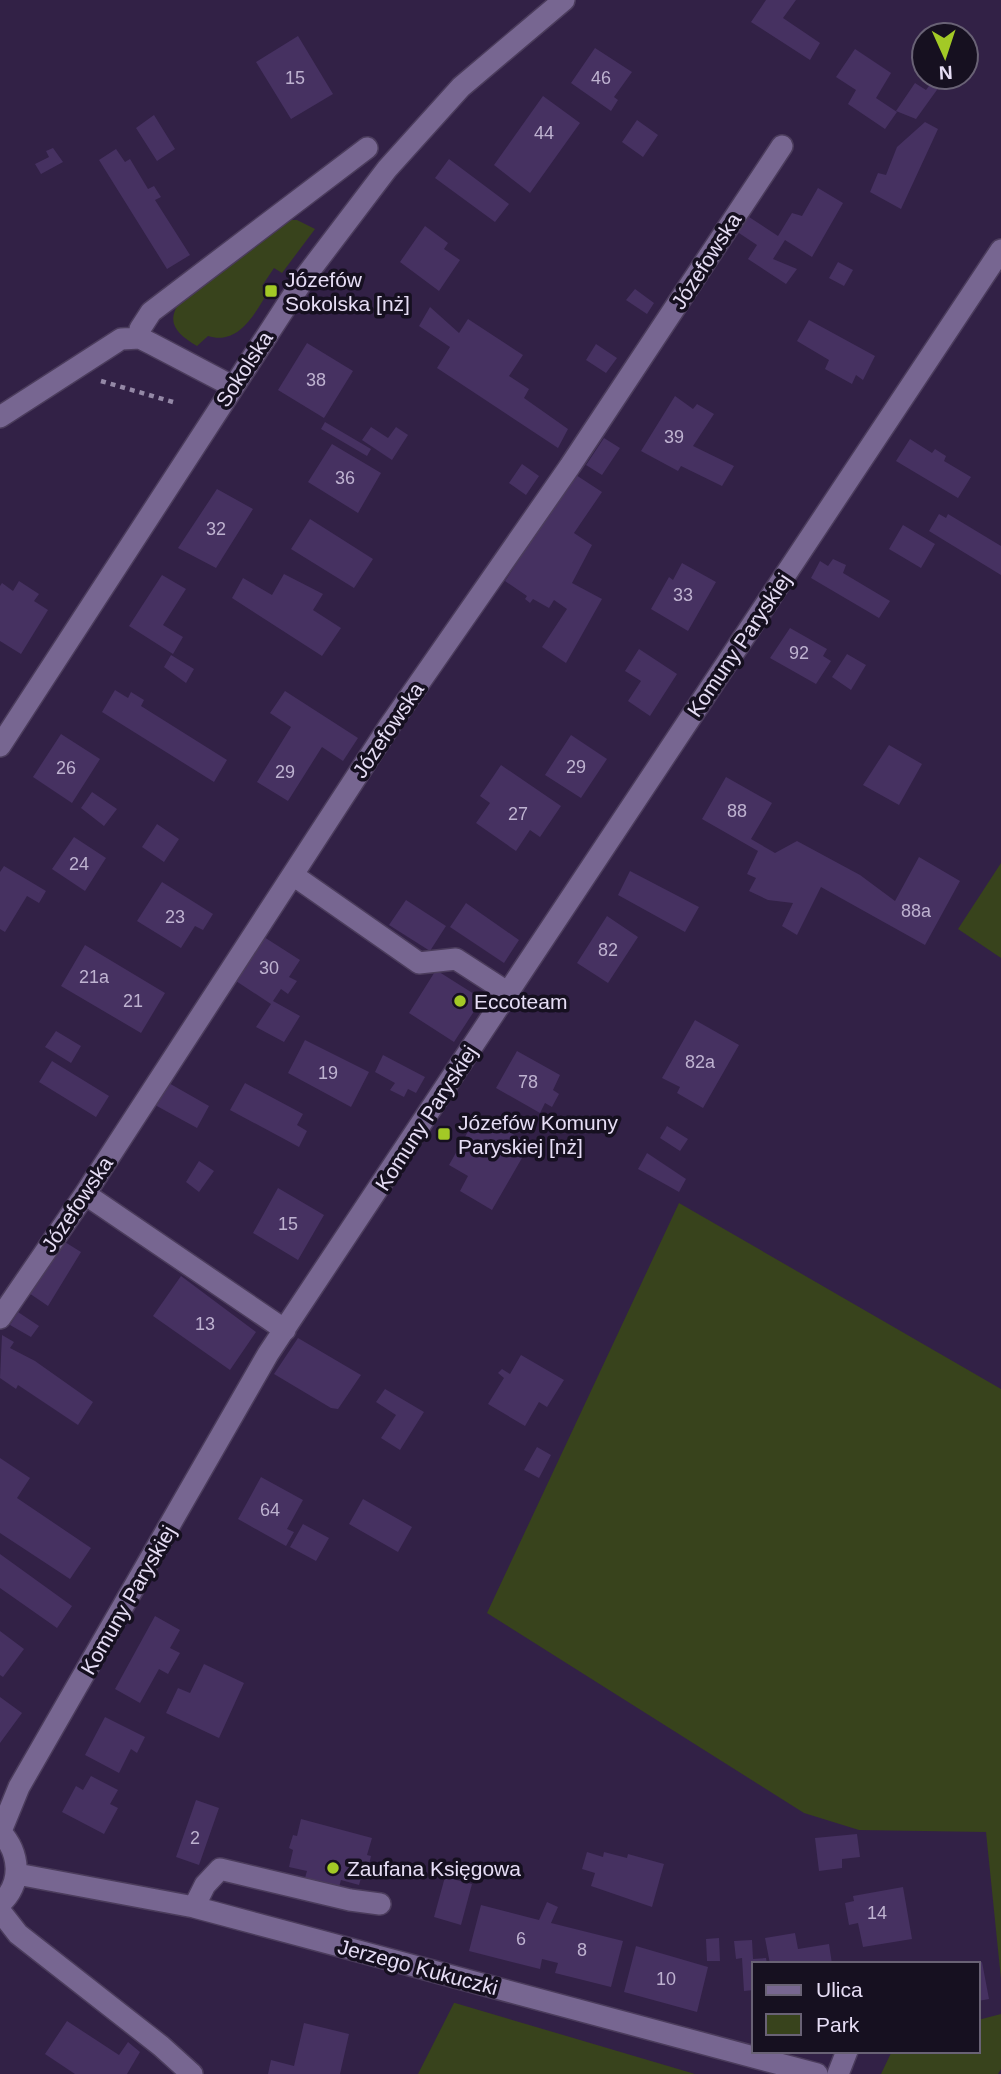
<svg xmlns="http://www.w3.org/2000/svg" width="1001" height="2074" font-family="Helvetica,sans-serif">
<style>
.green{fill:#38431c}
.building{fill:#463161}
.lines{fill:none;stroke-linecap:round;stroke-linejoin:round}
.minor-casing{stroke:#4b3c5c;stroke-width:24}
.path{stroke:#9488a6;stroke-width:4.5;stroke-dasharray:5 5;stroke-linecap:butt}
.minor{stroke:#776691;stroke-width:21}
.poi-dot{fill:#a3c926;stroke:#161020;stroke-width:2.5}
.labels{text-anchor:middle;dominant-baseline:central;stroke-width:7;stroke-linejoin:round;paint-order:stroke}
.number-label{font-size:18px;fill:#beb2d0}
.street-label{font-size:21px;fill:#e6ddf5;stroke:#161020}
.poi-label{font-size:21px;fill:#e6ddf5;stroke:#161020;text-anchor:start}
</style>
<rect width="100%" height="100%" fill="#322146"/>
<!-- green -->
<path class="green" d="M286 220H297L315 229 282 273 274 268 262 286 269 290C256 312 239 346 208 336L197 346C176 333 164 322 182 299Z
M1001 863V958L958 929Z
M679 1203 1001 1389V1979L986 1832 859 1830 804 1813 487 1613Z
M454 2003H455L695 2074H418Z
M1001 2014V2069L998 2074H881L892 2051H978V2020Z"/>
<!-- building -->
<path class="building" d="M766 0H796L783 18 820 43 810 60 751 22Z
M298 36 333 94 291 119 256 62Z
M595 48 632 72 614 97 618 100 611 111 571 83Z
M855 49 891 73 876 98 897 112 885 129 848 104 856 90 836 77Z
M932 82 939 87 916 119 896 111 915 83 926 90Z
M543 96 580 123 530 193 494 165Z
M154 115 175 149 157 161 136 128Z
M637 120 658 135 643 157 622 142Z
M925 122 938 129 901 209 870 192 878 173 886 175 897 147Z
M53 148 63 162 41 174 35 164 49 157 46 151Z
M116 149 125 162 130 159 148 189 154 186 161 197 155 200 190 255 167 269 99 160Z
M449 159 509 204 495 222 435 178Z
M818 188 843 203 812 257 785 240 773 259 797 269 786 284 748 259 757 245 736 231 746 215 778 236 792 213 802 216Z
M425 226 448 243 444 249 460 260 439 291 400 262Z
M838 262 853 270 844 286 829 278Z
M635 289 654 303 647 314 626 300Z
M430 307 459 333 468 319 523 355 509 376 529 389 524 398 568 429 558 448 437 368 450 347 419 326Z
M809 320 875 356 863 380 856 375 852 384 825 369 829 360 797 341Z
M307 343 353 371 324 418 278 390Z
M596 344 617 358 606 373 586 360Z
M675 396 693 409 697 404 714 414 693 446 734 466 722 486 681 466 678 471 641 451Z
M325 422 371 449 367 456 321 429Z
M371 427 388 438 396 427 408 435 392 460 362 440Z
M604 438 620 448 602 475 586 465Z
M910 439 932 453 935 449 946 456 944 461 971 477 958 498 896 461Z
M332 444 381 473 358 513 308 482Z
M522 464 539 476 526 495 509 483Z
M576 475 602 492 574 533 592 545 572 583 602 599 566 663 542 647 567 609 554 600 549 608 533 599 530 603 525 599 527 596 505 581 532 540 529 537 534 529 537 532Z
M217 489 253 509 216 568 178 548Z
M939 514 946 518 948 514 1001 546V575L929 531Z
M310 519 373 559 354 588 291 549Z
M903 525 935 544 921 568 889 549Z
M833 559 846 565 843 573 890 601 879 618 811 578 820 561 828 566Z
M682 563 716 582 688 631 651 609 669 577 673 580Z
M284 574 323 594 313 610 341 628 322 656 232 598 243 578 272 595Z
M162 575 186 589 163 625 183 637 173 654 129 626Z
M19 581 39 594 34 601 48 610 21 654 0 641V586L2 583 13 591Z
M790 628 827 649 823 656 831 661 816 684 770 658Z
M639 649 677 674 650 716 628 701 641 681 625 671Z
M847 654 866 665 851 690 832 677Z
M171 655 194 669 186 683 164 667Z
M115 690 128 698 131 692 144 700 141 706 227 760 214 782 102 712Z
M285 691 358 738 343 761 322 747 288 801 257 782 291 727 270 713Z
M61 734 100 759 72 803 33 777Z
M571 735 607 759 581 798 545 775Z
M889 745 922 764 899 805 863 785Z
M501 765 561 806 540 837 530 830 516 851 476 823 490 803 480 796Z
M726 777 772 803 751 839 775 853 797 841 860 875 895 901 919 857 960 881 925 945 821 887 797 935 782 926 793 903 768 900 749 891 756 878 747 874 758 851 702 819Z
M92 792 117 809 104 826 81 808Z
M157 824 179 839 164 862 142 847Z
M74 837 106 858 85 891 52 869Z
M4 866 46 891 39 903 27 896 5 932 0 929V872Z
M630 871 699 907 685 932 618 895Z
M162 882 213 914 203 930 195 926 181 948 137 921Z
M406 900 446 926 430 951 389 925Z
M466 903 519 940 504 963 450 927Z
M607 916 638 937 608 983 577 963Z
M264 937 300 960 289 977 297 981 288 994 281 989 273 1001 300 1016 284 1042 256 1027 271 1004 236 981Z
M85 945 165 993 141 1033 61 986Z
M436 970 482 999 454 1042 409 1013Z
M695 1020 739 1045 703 1108 677 1093 680 1087 662 1078Z
M56 1031 81 1046 71 1063 45 1047Z
M305 1040 369 1072 351 1107 288 1073Z
M517 1051 560 1075 553 1090 559 1094 552 1107 545 1103 540 1113 496 1088Z
M383 1055 425 1077 416 1093 408 1089 404 1097 390 1090 395 1083 375 1072Z
M52 1061 109 1096 96 1117 39 1082Z
M167 1082 209 1106 197 1128 155 1105Z
M245 1083 303 1114 297 1125 307 1131 299 1147 230 1110Z
M478 1114 530 1144 492 1210 460 1191 468 1176 449 1165Z
M667 1126 688 1139 680 1151 660 1138Z
M647 1153 686 1179 679 1192 638 1169Z
M199 1161 214 1171 199 1192 186 1182Z
M278 1188 324 1215 298 1260 253 1233Z
M60 1239 81 1252 48 1306 26 1291Z
M181 1276 256 1332 230 1370 153 1316Z
M18 1312 39 1326 31 1337 10 1325Z
M2 1335 14 1342 10 1348 35 1361 93 1402 78 1425 18 1385 16 1389 0 1378Z
M298 1338 361 1375 338 1409 331 1408 274 1374Z
M521 1355 564 1380 547 1407 539 1402 525 1426 488 1404 504 1378 498 1373 502 1369 510 1374Z
M385 1389 424 1412 400 1450 381 1438 396 1415 376 1402Z
M537 1447 551 1455 539 1478 524 1470Z
M0 1458 30 1478 17 1498 91 1548 70 1579 0 1533Z
M261 1477 303 1500 287 1529 294 1532 286 1546 238 1519Z
M363 1499 412 1527 398 1552 349 1524Z
M303 1524 329 1538 316 1561 290 1547Z
M0 1554 72 1606 57 1628 0 1588Z
M155 1616 180 1630 170 1648 180 1653 168 1674 159 1669 140 1703 115 1689Z
M0 1631 24 1649 3 1677 0 1675Z
M204 1664 244 1683 219 1738 166 1713 178 1688 190 1693Z
M0 1697 22 1713 0 1743Z
M105 1717 145 1737 137 1753 131 1749 119 1773 85 1755Z
M91 1776 118 1790 110 1804 118 1808 104 1834 62 1812 76 1786 83 1790Z
M196 1800 219 1808 199 1865 176 1857Z
M301 1819 372 1838 367 1855 371 1856 368 1869 364 1868 359 1885 341 1880 339 1887 305 1878 307 1871 289 1867 293 1850 289 1848 293 1835 297 1836Z
M857 1834 860 1857 842 1859V1868L819 1871 815 1838Z
M587 1852 603 1857 604 1852 627 1858 628 1854 664 1864 652 1907 591 1886 595 1873 582 1869Z
M445 1877 472 1884 461 1925 434 1917Z
M903 1887 912 1939 863 1947 858 1923 849 1925 845 1903 854 1901 853 1896Z
M547 1902 558 1907 551 1923 623 1941 611 1987 555 1973 558 1963 542 1959 540 1969 469 1951 481 1905 539 1920Z
M795 1933 798 1949 829 1944 832 1964H770L765 1938Z
M719 1938 720 1961H707L706 1939Z
M752 1940 753 1959 766 1958 767 1964H754V1990L744 1991 742 1958 736 1959 734 1941Z
M636 1946 708 1967 697 2012 624 1992Z
M982 1962 989 1999 978 2001V1963Z
M67 2021 119 2055 128 2042 140 2052 127 2074H75L45 2054Z
M304 2023 349 2034 340 2074H268L271 2060 294 2066Z"/>
<g class="lines">
<!-- minor casing -->
<g class="minor-casing">
<path id="minor" d="M140 338V329L151 312 367 148
M0 417 121 339 140 338 152 344 232 386
M0 746 305 277 387 169 461 87 564 0
M293 875 419 963 456 959 507 992
M85 1194 285 1330
M0 1318 85 1194 390 725 570 466 782 146
M0 1831C20 1853 23 1883 0 1904
M1 1831 19 1787 268 1354 1001 250
M17 1874 194 1907 817 2074
M194 1907 205 1885 220 1869 350 1900 380 1904
M0 1911 18 1934 161 2046 192 2074
M838 2074 847 2051"/>
</g>
<!-- path -->
<path class="path" d="M101 381 173 402"/>
<!-- minor -->
<use href="#minor" class="minor"/>
</g>
<!-- markers -->
<g class="poi-dot">
<rect x="264" y="284" width="14" height="14" rx="3.5"/>
<circle cx="460" cy="1001" r="7"/>
<rect x="437" y="1127" width="14" height="14" rx="3.5"/>
<circle cx="333" cy="1868" r="7"/>
</g>
<g class="labels">
<!-- number labels -->
<g class="number-label">
<text x="295" y="78">15</text>
<text x="601" y="78">46</text>
<text x="544" y="133">44</text>
<text x="316" y="380">38</text>
<text x="674" y="437">39</text>
<text x="345" y="478">36</text>
<text x="216" y="529">32</text>
<text x="683" y="595">33</text>
<text x="799" y="653">92</text>
<text x="576" y="767">29</text>
<text x="66" y="768">26</text>
<text x="285" y="772">29</text>
<text x="737" y="811">88</text>
<text x="518" y="814">27</text>
<text x="79" y="864">24</text>
<text x="916" y="911">88a</text>
<text x="175" y="917">23</text>
<text x="608" y="950">82</text>
<text x="269" y="968">30</text>
<text x="94" y="977">21a</text>
<text x="133" y="1001">21</text>
<text x="700" y="1062">82a</text>
<text x="328" y="1073">19</text>
<text x="528" y="1082">78</text>
<text x="288" y="1224">15</text>
<text x="205" y="1324">13</text>
<text x="270" y="1510">64</text>
<text x="195" y="1838">2</text>
<text x="877" y="1913">14</text>
<text x="521" y="1939">6</text>
<text x="582" y="1950">8</text>
<text x="666" y="1979">10</text>
</g>
<!-- street labels -->
<g class="street-label">
<text transform="translate(706 261) rotate(-57)">Józefowska</text>
<text transform="translate(244 369) rotate(-57)">Sokolska</text>
<text transform="translate(739 645) rotate(-56)">Komuny Paryskiej</text>
<text transform="translate(388 730) rotate(-56)">Józefowska</text>
<text transform="translate(426 1118) rotate(-57)">Komuny Paryskiej</text>
<text transform="translate(77 1204) rotate(-56)">Józefowska</text>
<text transform="translate(128 1600) rotate(-60)">Komuny Paryskiej</text>
<text transform="translate(418 1967) rotate(15)">Jerzego Kukuczki</text>
</g>
<!-- poi labels -->
<g class="poi-label">
<text x="285" y="279">Józefów<tspan x="285" dy="24">Sokolska [nż]</tspan></text>
<text x="474" y="1001">Eccoteam</text>
<text x="458" y="1122">Józefów Komuny<tspan x="458" dy="24">Paryskiej [nż]</tspan></text>
<text x="347" y="1868">Zaufana Księgowa</text>
</g>
</g>
<!-- legend -->
<rect x="752" y="1962" width="228" height="91" fill="#161020" stroke="#696275" stroke-width="2"/>
<rect x="766" y="1985" width="35" height="10" fill="#776691" stroke="#696275" stroke-width="2"/>
<text x="816" y="1997" font-size="21" fill="#e6ddf5">Ulica</text>
<rect x="766" y="2014" width="35" height="21" fill="#38431c" stroke="#696275" stroke-width="2"/>
<text x="816" y="2032" font-size="21" fill="#e6ddf5">Park</text>
<!-- north arrow -->
<g transform="translate(945 56) rotate(177)"><circle r="33" fill="#161020" stroke="#696275" stroke-width="2"/>
<path d="M0-5L12 26L0 18L-12 26Z" fill="#a3c926"/>
<text y="-10" font-size="19" font-weight="bold" text-anchor="middle" fill="#e6ddf5">N</text>
</g>
</svg>
